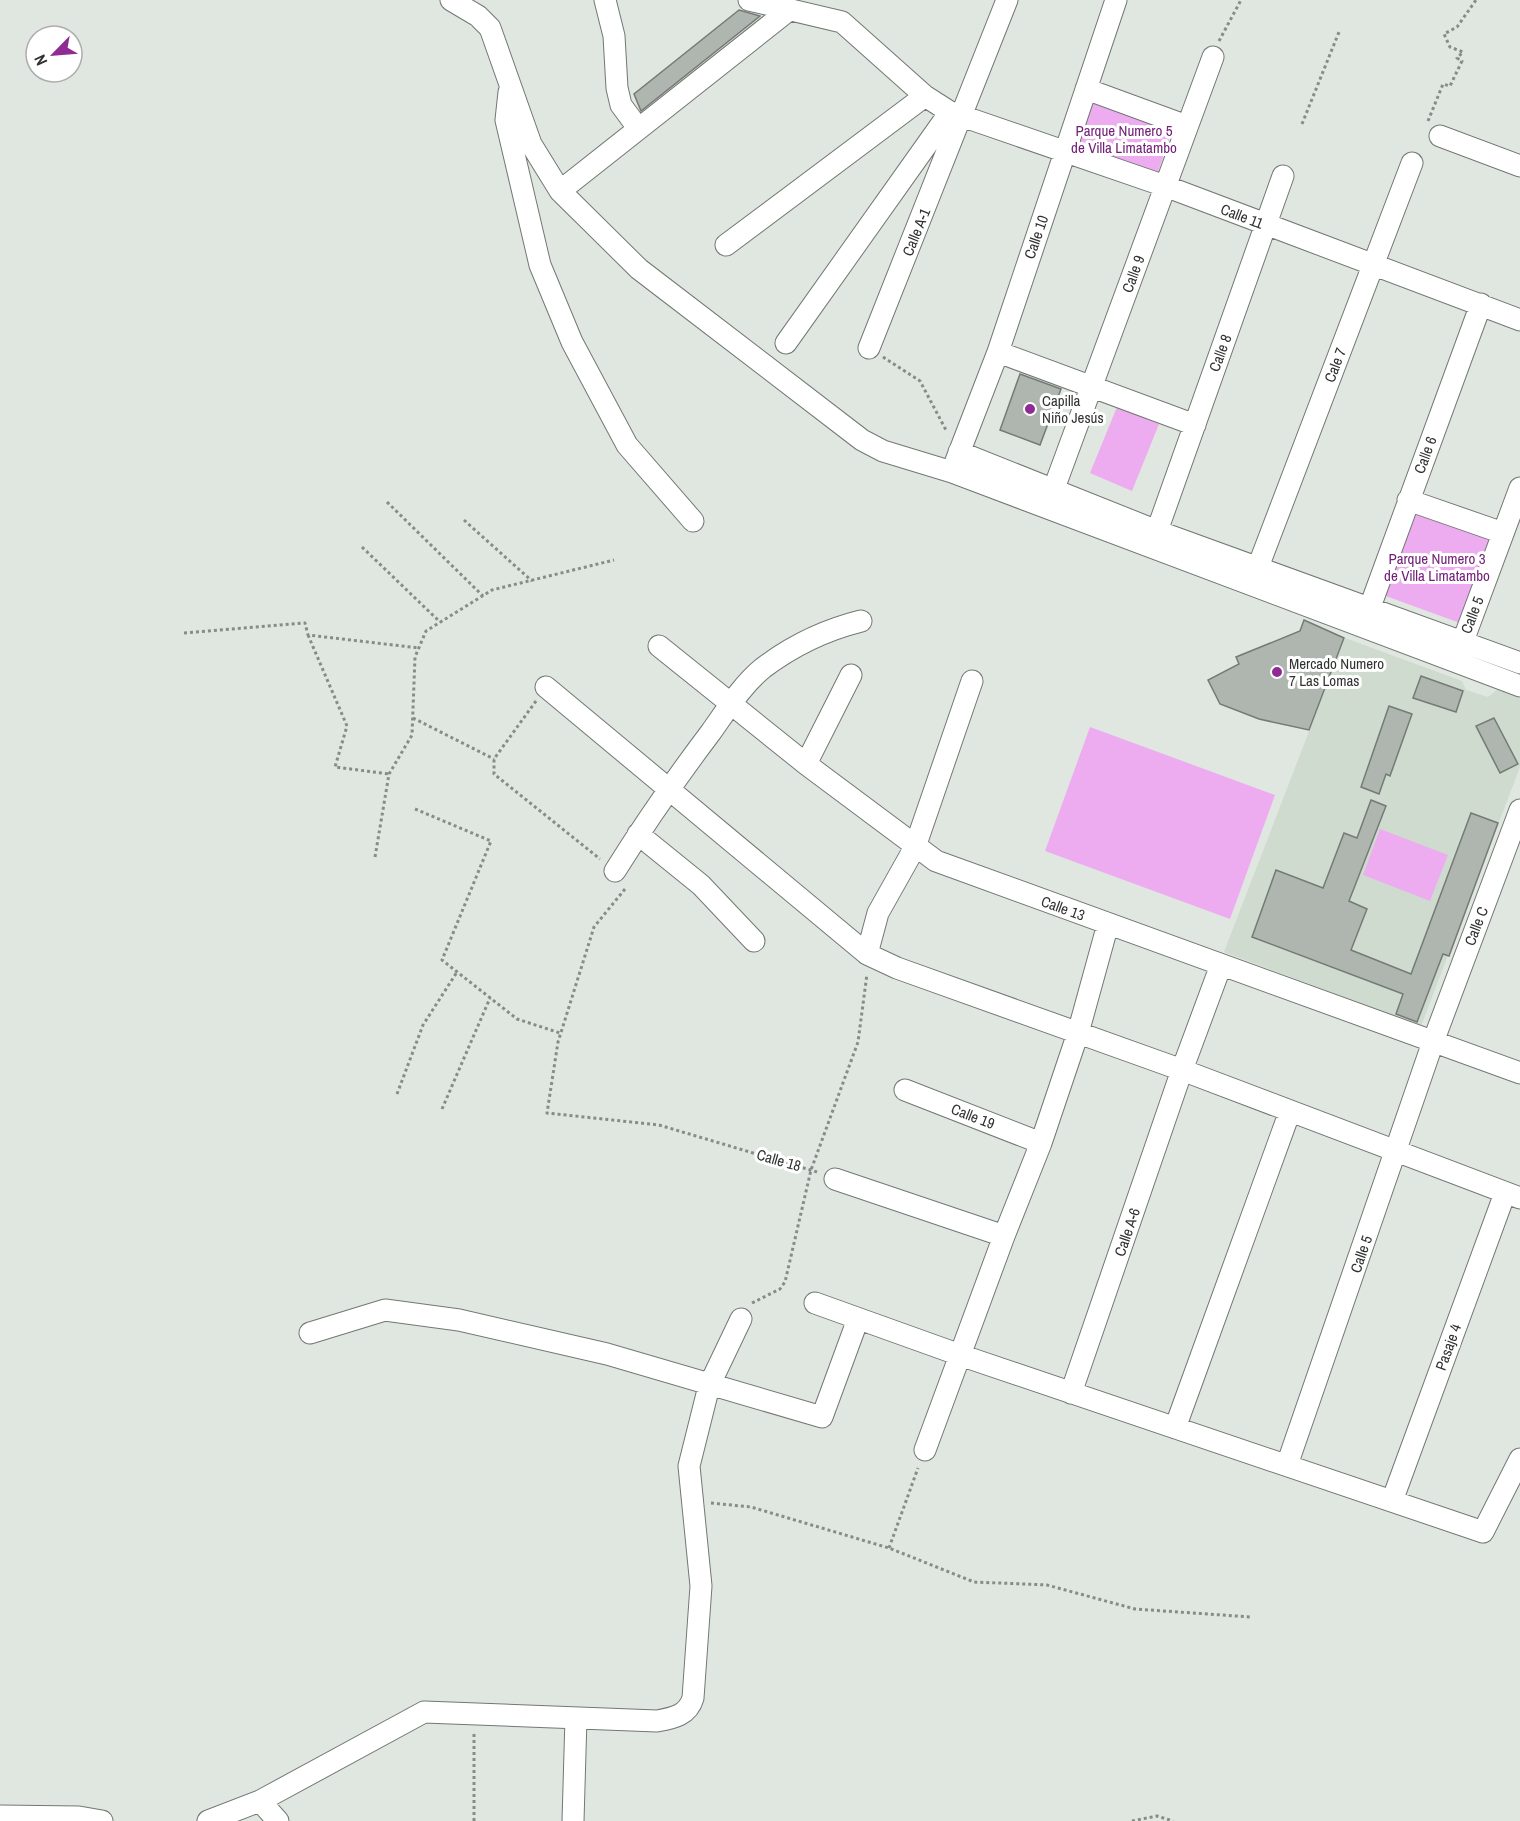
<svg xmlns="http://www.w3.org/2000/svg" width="1520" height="1821" font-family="'Archivo Narrow',sans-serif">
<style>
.built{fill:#cfdbcf}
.green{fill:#eeacf0}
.building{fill:#afb5af;stroke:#757a75;stroke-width:1.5}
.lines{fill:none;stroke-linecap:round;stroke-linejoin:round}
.minor-casing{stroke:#727873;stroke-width:23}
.path{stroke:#888c88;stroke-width:3;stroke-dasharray:3 3;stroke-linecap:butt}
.minor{stroke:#fff;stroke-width:21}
.poi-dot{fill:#8e2c94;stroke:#fff;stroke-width:2}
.labels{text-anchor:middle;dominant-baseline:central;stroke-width:6;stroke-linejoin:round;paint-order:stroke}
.park-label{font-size:15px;fill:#722077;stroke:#fff}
.street-label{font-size:15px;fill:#303230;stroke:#fff}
.poi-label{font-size:15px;fill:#303230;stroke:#fff;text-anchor:start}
</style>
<rect width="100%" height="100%" fill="#e0e6e0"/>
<!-- built -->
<path class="built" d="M1345 638 1462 681 1466 690 1488 697 1498 689 1520 698V767L1421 1026 1224 952Z"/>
<!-- green -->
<path class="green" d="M1091 102 1172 130 1157 175 1076 147Z
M1117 407 1159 424 1132 491 1090 473Z
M1414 510 1491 538 1460 623 1383 595Z
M1090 727 1275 795 1230 919 1045 851Z
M1380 829 1448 855 1430 901 1363 875Z"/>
<!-- building -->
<path class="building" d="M739 10 760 16 641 111 634 94Z
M1020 374 1061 389 1040 445 1000 430Z
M1304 620 1344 638 1309 730 1259 719 1220 704 1208 680 1239 664 1236 657 1300 631Z
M1421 676 1463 691 1456 712 1413 698Z
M1389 706 1412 714 1390 776 1386 774 1379 794 1361 787Z
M1494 718 1518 764 1500 773 1476 726Z
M1371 800 1386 806 1349 901 1367 909 1351 950 1411 974 1471 813 1498 823 1449 956 1443 954 1417 1022 1396 1014 1403 994 1252 937 1276 870 1323 888 1344 833 1357 838Z"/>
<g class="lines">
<!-- minor casing -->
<g class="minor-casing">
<path id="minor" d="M451 0 478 16 490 28 531 144 560 191 639 269 862 440 883 451 952 472 1520 686
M605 0 614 36 617 88 621 105 638 128
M749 0 842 22 925 96 950 112 1165 186 1520 320
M1086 89 1187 126
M509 92 506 120 540 265 572 342 627 445 693 521
M1440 136 1520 166
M560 191 789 10
M726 245 925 96
M786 343 950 112
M869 348 1007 0
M998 352 1195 425
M959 452 1157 531 1520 663
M954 466 998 352 1116 0
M1053 491 1213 57
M1408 500 1503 533
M1157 531 1283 176
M1258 567 1412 163
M1370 607 1481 304
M1463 641 1520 488
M659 646 806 764 936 861 1520 1073
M546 687 867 954 897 968 1182 1070 1520 1198
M806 764 851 675
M638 834 701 885 754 941
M615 871C645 823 677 777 711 732 726 711 742 685 763 668 792 646 825 630 861 621
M867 954 878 913 915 847 972 681
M905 1090 1041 1143
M835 1179 1004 1236
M815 1303 960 1355 1483 1532 1520 1459
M310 1333 385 1310 459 1320 607 1354 822 1417 858 1319
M1071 1393 1182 1070 1221 965
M1175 1428 1290 1111
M925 1450 1004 1236 1041 1143 1078 1033 1108 924
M1287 1465 1433 1042 1520 810
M1392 1501 1505 1193
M260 1801 278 1821
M0 1816 79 1817 102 1821
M208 1821 260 1801 424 1712 657 1721C674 1718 688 1715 693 1698L701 1586 689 1466 709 1386 741 1319
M573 1821 576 1718"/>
</g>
<!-- path -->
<path class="path" d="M1219 41 1241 0
M1428 121 1443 84 1450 86 1462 61 1457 58 1463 52 1450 47 1444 34 1457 27 1476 0
M1302 124 1339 32
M883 357 920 381 947 432
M387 502 483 596
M464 520 532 581
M362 547 440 622
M184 633 305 623 308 635 419 648
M308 635 347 726 335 767 389 774
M536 701 494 759V774L600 859
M413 718 494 759
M415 809 491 841 442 960 517 1019 560 1033
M375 857 389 774 412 735 415 657 426 631 492 590 614 560
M625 889 594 927 558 1042 547 1113 659 1125 817 1172
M397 1094 423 1025 457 972
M442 1109 490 998
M752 1303 780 1289 785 1282 811 1170 858 1042 867 974
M711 1503 751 1507 889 1548 974 1582 1047 1585 1135 1609 1251 1617
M889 1548 918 1468
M474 1821V1733
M1132 1821 1157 1816 1173 1821"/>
<!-- minor -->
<use href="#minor" class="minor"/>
</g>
<!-- markers -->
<g class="poi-dot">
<circle cx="1030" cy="409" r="6"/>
<circle cx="1277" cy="672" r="6"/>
</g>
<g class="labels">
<!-- park labels -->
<g class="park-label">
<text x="1124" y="130">Parque Numero 5<tspan x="1124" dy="17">de Villa Limatambo</tspan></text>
<text x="1437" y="558">Parque Numero 3<tspan x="1437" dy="17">de Villa Limatambo</tspan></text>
</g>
<!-- street labels -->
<g class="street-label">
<text transform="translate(1242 216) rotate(21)">Calle 11</text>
<text transform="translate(916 232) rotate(-68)">Calle A-1</text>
<text transform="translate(1036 237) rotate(-71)">Calle 10</text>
<text transform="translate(1133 274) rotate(-70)">Calle 9</text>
<text transform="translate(1220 353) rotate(-70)">Calle 8</text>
<text transform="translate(1335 365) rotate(-69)">Cale 7</text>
<text transform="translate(1425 455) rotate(-70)">Calle 6</text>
<text transform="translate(1472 615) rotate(-69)">Calle 5</text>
<text transform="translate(1063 908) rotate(20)">Calle 13</text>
<text transform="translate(1476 926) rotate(-69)">Calle C</text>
<text transform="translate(973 1116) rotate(21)">Calle 19</text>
<text transform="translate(779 1160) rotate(16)">Calle 18</text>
<text transform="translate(1127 1232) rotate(-71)">Calle A-6</text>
<text transform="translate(1361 1254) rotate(-71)">Calle 5</text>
<text transform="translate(1448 1347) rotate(-70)">Pasaje 4</text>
</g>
<!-- poi labels -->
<g class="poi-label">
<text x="1042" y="400">Capilla<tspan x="1042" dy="17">Niño Jesús</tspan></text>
<text x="1289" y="663">Mercado Numero<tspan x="1289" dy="17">7 Las Lomas</tspan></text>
</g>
</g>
<!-- north arrow -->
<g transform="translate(54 54) rotate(245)"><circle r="28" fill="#ffffff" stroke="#acadac" stroke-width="1.5"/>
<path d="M0-4.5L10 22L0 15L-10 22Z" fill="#8e2c94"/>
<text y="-9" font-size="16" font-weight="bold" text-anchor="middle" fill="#303230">N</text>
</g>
</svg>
